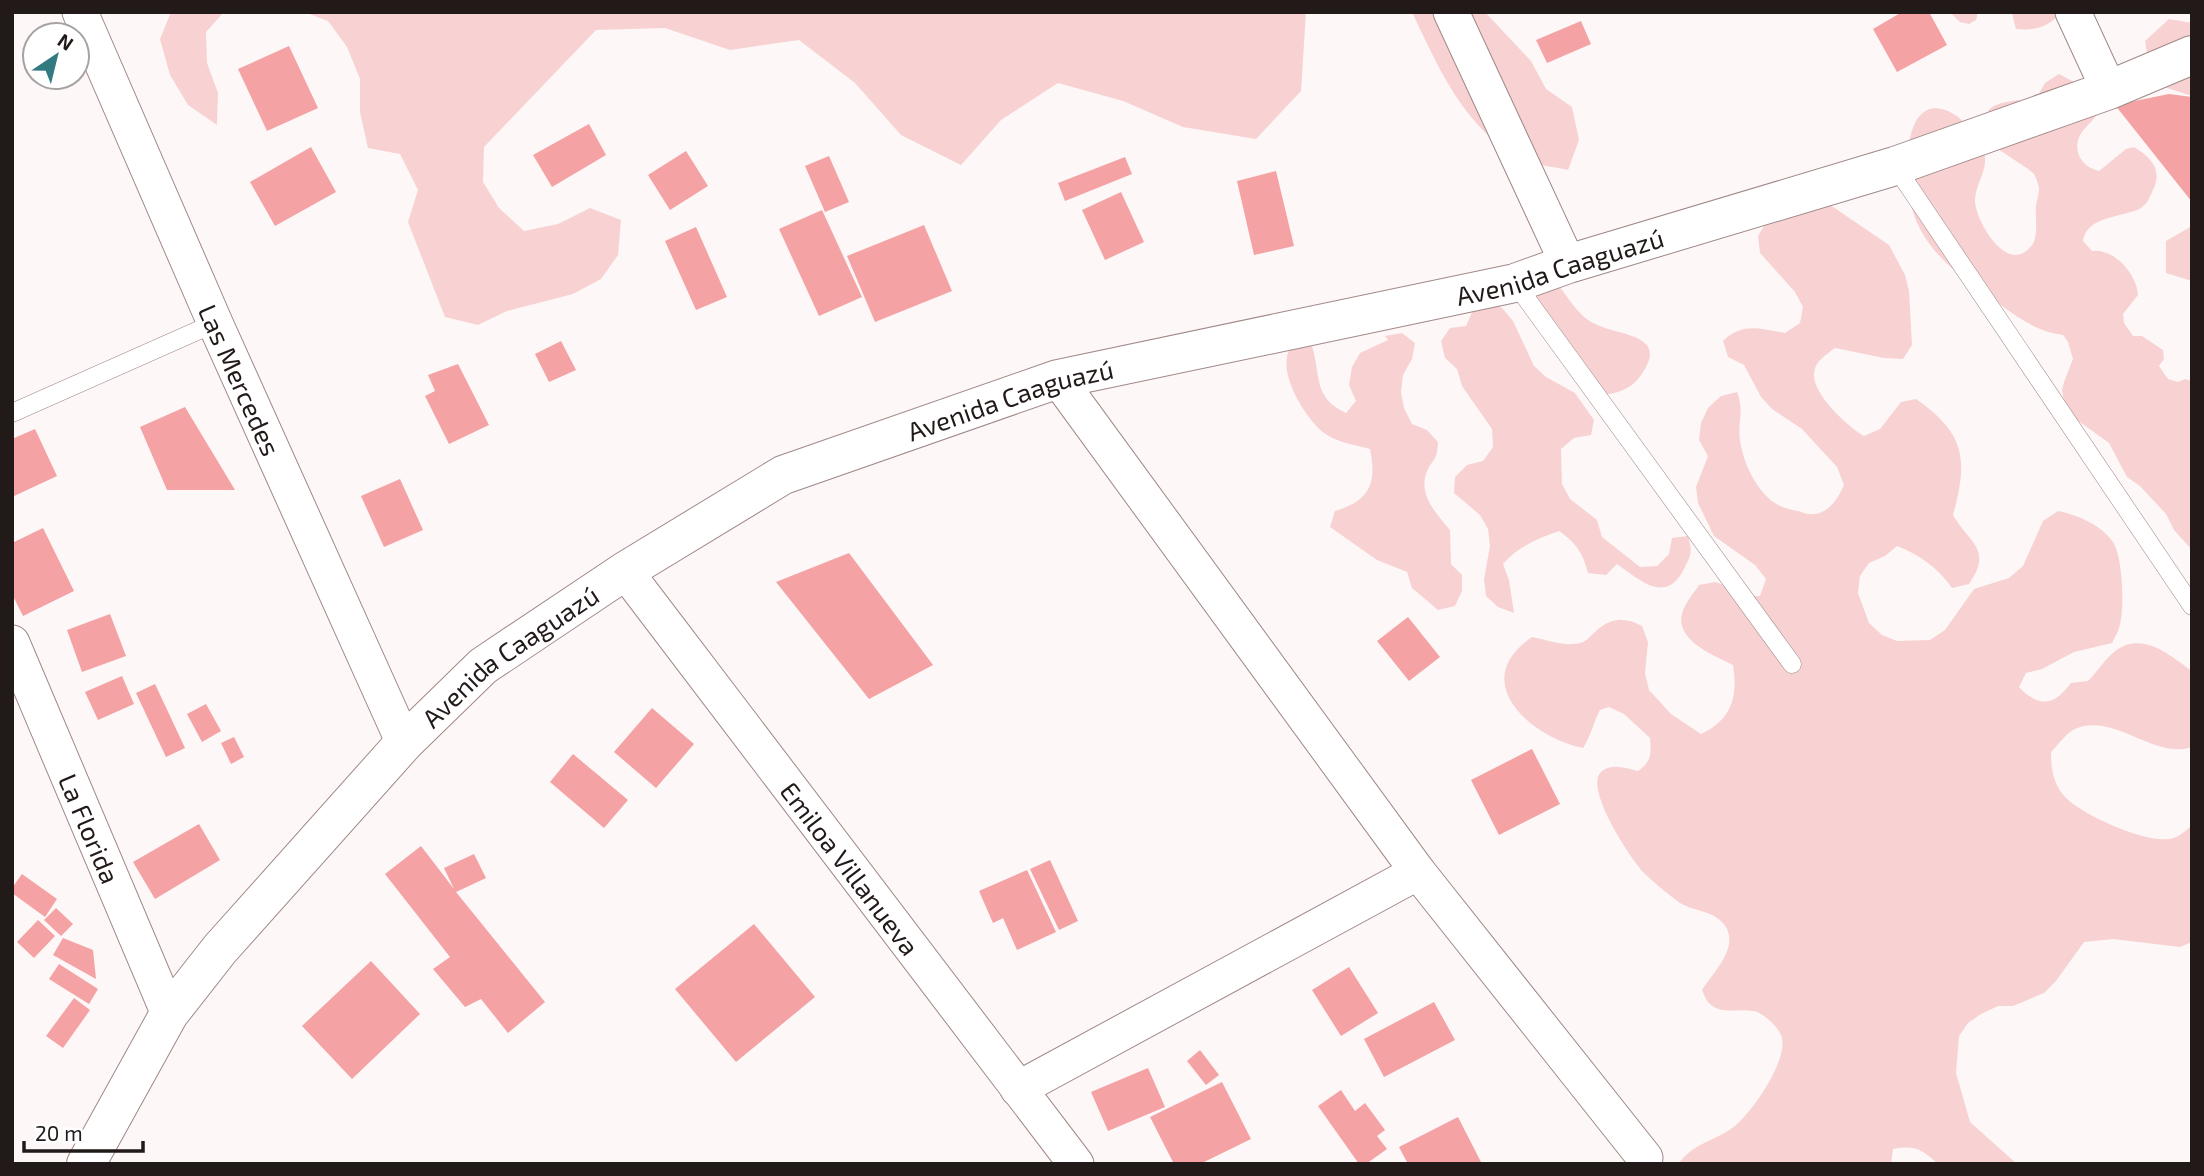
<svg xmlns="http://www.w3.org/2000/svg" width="2204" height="1176" font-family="'Exo 2',sans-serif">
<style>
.green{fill:#f8d2d2}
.building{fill:#f4a2a4}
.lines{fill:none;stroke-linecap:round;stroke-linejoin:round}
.lane-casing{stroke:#a18888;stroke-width:19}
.street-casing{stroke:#a18888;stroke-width:37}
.secondary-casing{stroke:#a18888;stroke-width:40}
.lane{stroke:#fff;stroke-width:18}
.street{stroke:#fff;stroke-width:35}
.secondary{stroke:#fff;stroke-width:38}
.labels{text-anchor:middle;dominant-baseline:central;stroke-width:5;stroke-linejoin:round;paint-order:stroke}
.street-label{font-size:26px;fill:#221919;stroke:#fff}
</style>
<rect width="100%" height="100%" fill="#fdf7f7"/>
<!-- green -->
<path class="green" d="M171 12H224L206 32 207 63 218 93 217 125 188 105 170 75 160 39Z
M304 12H1306L1301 91 1256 139 1183 127 1123 101 1058 83 1001 120 961 165 901 135 855 83 799 40 730 50 665 28 596 30 484 147 483 182 499 208 524 231 558 224 590 208 621 220 618 255 601 279 573 294 507 311 478 325 445 317 408 222 418 190 400 154 368 148 360 112V79L347 47 328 21Z
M1412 12H1485L1531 61 1546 89 1572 107 1579 140 1568 170C1556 167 1542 166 1530 162 1468 137 1439 69 1412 12Z
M1950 12H1978L1976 20 1969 24 1960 22Z
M2062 12C2048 27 2036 31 2016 29L2012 13Z
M2169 19 2192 23V96L2152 83 2145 41Z
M2059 74 2074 82 2100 110C2095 119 2088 124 2082 132 2071 148 2080 167 2099 171L2126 149 2134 147C2151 157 2163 170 2153 190 2150 197 2147 204 2141 208 2123 218 2087 215 2083 241L2092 251C2114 248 2137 274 2138 295L2123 314 2124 323 2133 336H2142L2163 350 2164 359 2159 366 2168 379 2178 382 2185 379 2192 381V550L2174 530 2166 514 2140 486 2127 477 2109 443 2077 420 2065 407 2062 390 2064 382 2073 359 2068 342 2063 335C2037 332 2019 318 1998 303 1934 259 1899 228 1909 145 1917 82 1967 111 1983 150 1991 168 1974 184 1975 202 1976 219 2001 265 2023 253 2027 251 2032 246 2034 242 2038 230 2035 217 2036 205 2037 200 2039 194 2039 189 2039 186 2036 177 2034 174 2030 169 1994 147 1986 141 1984 108 1985 105 2019 100L2023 103 2037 97 2045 83Z
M1817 196 1889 245 1905 275 1909 291 1912 345 1903 359 1884 358 1835 348C1826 355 1815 361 1814 373 1812 394 1847 426 1864 436L1880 429 1901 402 1916 399C1966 434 1968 460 1953 515 1970 544 1993 549 1969 584L1952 588C1938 568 1920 555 1897 546L1885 556 1869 563 1860 576 1858 593 1869 623 1882 635 1897 641 1930 640 1945 630 1974 589 2009 578 2023 566 2043 521 2058 511C2078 515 2101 525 2113 542 2123 557 2125 611 2119 628 2118 633 2114 638 2112 643L2074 652 2042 669 2026 673 2019 687C2039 708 2054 706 2071 683L2088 681C2097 672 2105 659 2114 652 2142 630 2169 655 2192 671V747C2154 760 2114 712 2075 729 2066 733 2058 745 2051 752 2051 768 2053 784 2065 797 2082 815 2150 846 2174 838 2181 835 2187 830 2192 825V942L2180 947 2113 939 2084 942 2056 981 2044 993 2013 1006H1998L1981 1014 1968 1023 1959 1036 1956 1073 1970 1122 2017 1164H1938C1921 1149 1916 1145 1893 1149L1891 1164H1678C1696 1141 1714 1142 1735 1126 1753 1111 1787 1062 1782 1038 1780 1029 1769 1019 1761 1014 1747 1005 1724 1017 1710 1004 1706 1001 1704 994 1702 990 1713 973 1737 950 1727 929 1717 909 1693 913 1677 901 1666 892 1654 883 1644 873 1631 859 1582 786 1602 771 1612 763 1627 768 1638 771 1652 761 1651 754 1650 738L1624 714 1609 707 1600 710C1593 723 1592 734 1583 748 1530 737 1467 681 1532 637 1548 640 1568 648 1583 642 1588 640 1592 634 1596 631 1612 617 1624 617 1642 626L1648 642 1645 673 1649 690 1671 714 1701 734C1732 719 1738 697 1733 665 1714 656 1675 640 1682 614 1684 604 1694 593 1699 585L1715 582 1731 587 1744 596H1760L1766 579 1755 565 1714 536 1698 503 1696 487 1708 456 1699 440 1701 423 1708 408 1721 396 1737 392C1745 414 1737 421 1740 440 1743 463 1757 493 1778 505 1785 509 1796 510 1804 513 1825 519 1837 501 1844 485L1837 467 1802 429 1772 409 1761 397 1744 365 1728 357 1723 341C1743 322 1760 329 1785 333L1800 323 1803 307 1795 292 1760 253 1758 236 1775 208Z
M2192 226V281L2166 273V241Z
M1560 287C1568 298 1576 311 1588 320 1613 338 1676 330 1638 379 1629 390 1612 396 1599 394L1530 298Z
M1479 296 1502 308 1513 321 1534 366 1546 377 1575 393 1594 420 1591 435 1574 438 1561 449 1562 484 1570 499 1597 520 1602 537 1640 567 1657 566 1669 554 1672 538 1688 536C1692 551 1692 553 1685 567 1667 605 1642 582 1617 564L1606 575 1588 573C1583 553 1576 543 1559 531 1537 539 1519 546 1503 564L1509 580 1514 613 1498 607 1486 596 1484 579 1490 546 1488 529 1480 515 1454 493 1455 477 1467 465 1483 461 1493 447 1492 429 1462 386 1457 369 1445 358 1441 341 1450 328 1466 326Z
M1402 333 1415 343 1412 359 1403 375 1401 392 1404 408 1412 424 1427 430 1438 442C1437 464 1431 459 1426 474 1419 497 1437 514 1450 530L1451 564 1462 575V591L1455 606 1438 610 1412 588 1407 572 1377 560 1330 527 1335 511C1370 501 1377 483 1370 449 1355 445 1336 442 1324 433 1307 420 1282 380 1287 357 1287 353 1292 347 1295 343L1312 346C1321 376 1313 398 1346 413L1356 401 1349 385 1352 367 1360 353 1388 340 1385 336Z"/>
<!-- building -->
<path class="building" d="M1902 12H1929L1947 45 1897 72 1873 29Z
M1581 21 1591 44 1547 63 1536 40Z
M289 46 318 108 267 131 238 69Z
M2169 94 2192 97V202L2115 105Z
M589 124 606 155 552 187 533 155Z
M311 147 336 192 275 226 250 182Z
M686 151 708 186 670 210 648 175Z
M829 156 849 202 825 212 805 166Z
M1125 157 1132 174 1065 201 1058 183Z
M1276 171 1294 246 1254 255 1237 181Z
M1121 192 1144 242 1105 260 1082 210Z
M822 210 862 297 819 316 779 229Z
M924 225 952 291 875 322 847 256Z
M696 227 727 297 696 310 665 241Z
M561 341 576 370 549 382 535 354Z
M458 364 489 425 449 444 425 396 435 391 428 375Z
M185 407 235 490H167L140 427Z
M35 429 57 476 12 497V439Z
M400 479 423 530 384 547 361 496Z
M43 528 74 591 23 616 12 594V543Z
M849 553 933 665 869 699 776 582Z
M110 614 126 656 82 672 67 630Z
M1408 617 1440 657 1409 681 1377 641Z
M122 676 134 704 98 720 85 692Z
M155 684 185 748 166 757 136 693Z
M206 704 221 731 202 742 187 714Z
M652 708 694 744 656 788 614 752Z
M234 737 244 757 231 764 221 743Z
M1532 749 1560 804 1499 835 1471 780Z
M573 754 628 800 604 828 550 782Z
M199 824 220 860 155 899 133 862Z
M421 846 454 889 444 868 474 854 486 878 456 892 545 1002 508 1033 481 999 465 1007 433 969 450 957 385 874Z
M1050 860 1078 921 1059 930 1030 869Z
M1027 870 1056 932 1017 950 1003 918 993 923 979 891Z
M22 874 57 899 45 917 12 893V888Z
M56 908 73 924 61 936 44 920Z
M38 920 55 936 34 958 17 942Z
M754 924 815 997 736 1062 675 989Z
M63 938 93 950 96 979 53 955Z
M371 961 420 1014 352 1079 302 1026Z
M59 964 98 989 89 1004 49 979Z
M1349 967 1378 1013 1341 1036 1312 990Z
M74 998 90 1010 63 1048 46 1036Z
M1434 1002 1455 1040 1384 1077 1364 1039Z
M1200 1050 1219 1075 1206 1085 1187 1061Z
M1148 1068 1165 1107 1108 1131 1091 1092Z
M1222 1082 1251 1139 1200 1164H1174L1150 1117Z
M1341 1090 1355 1111 1365 1103 1385 1130 1377 1136 1387 1149 1366 1164H1359L1318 1106Z
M1458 1117 1482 1164H1408L1399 1147Z"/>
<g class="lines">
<!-- lane casing -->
<g class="lane-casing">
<path id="lane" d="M1895 166 2192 606
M1515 283 1792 664
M12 413 215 323"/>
</g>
<!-- street casing -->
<g class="street-casing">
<g id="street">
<path id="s1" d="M80 12 215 323 404 743"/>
<path d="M1451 12 1568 264"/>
<path d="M2073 12 2109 90"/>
<path d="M1058 379 1418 872 1645 1158"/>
<path id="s2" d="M625 571 1076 1164"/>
<path id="s3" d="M12 643 169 1014"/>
<path d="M1018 1089 1418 872"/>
</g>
</g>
<!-- secondary casing -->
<g class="secondary-casing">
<g id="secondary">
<path id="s4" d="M86 1164 169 1014 220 949 404 743 483 666 625 571 783 475 1058 379 1515 283 1568 264 1895 166 2109 90 2192 55"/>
</g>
</g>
<!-- lane -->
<use href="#lane" class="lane"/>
<!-- street -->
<use href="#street" class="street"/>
<!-- secondary -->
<use href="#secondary" class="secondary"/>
</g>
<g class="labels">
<!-- street labels -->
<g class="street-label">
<text stroke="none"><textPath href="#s4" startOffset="1802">Avenida Caaguazú</textPath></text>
<text stroke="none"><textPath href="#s1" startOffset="401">Las Mercedes</textPath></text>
<text stroke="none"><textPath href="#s4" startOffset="1236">Avenida Caaguazú</textPath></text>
<text stroke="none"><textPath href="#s4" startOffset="668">Avenida Caaguazú</textPath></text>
<text stroke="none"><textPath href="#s3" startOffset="201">La Florida</textPath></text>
<text stroke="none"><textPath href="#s2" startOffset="373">Emiloa Villanueva</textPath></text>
</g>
</g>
<!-- border -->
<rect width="2204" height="1176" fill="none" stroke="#221919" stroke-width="28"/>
<!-- north arrow -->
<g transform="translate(56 56) rotate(35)"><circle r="33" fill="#ffffff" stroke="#a7a3a3" stroke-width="2"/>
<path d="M0-5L12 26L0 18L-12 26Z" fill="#317a80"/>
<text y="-10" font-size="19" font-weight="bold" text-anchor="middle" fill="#221919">N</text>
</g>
<!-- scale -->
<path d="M24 1141v10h119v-10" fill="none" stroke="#221919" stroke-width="3.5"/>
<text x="35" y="1141" font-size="21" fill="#221919" stroke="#ffffff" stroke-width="5" paint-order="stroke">20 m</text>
</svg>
